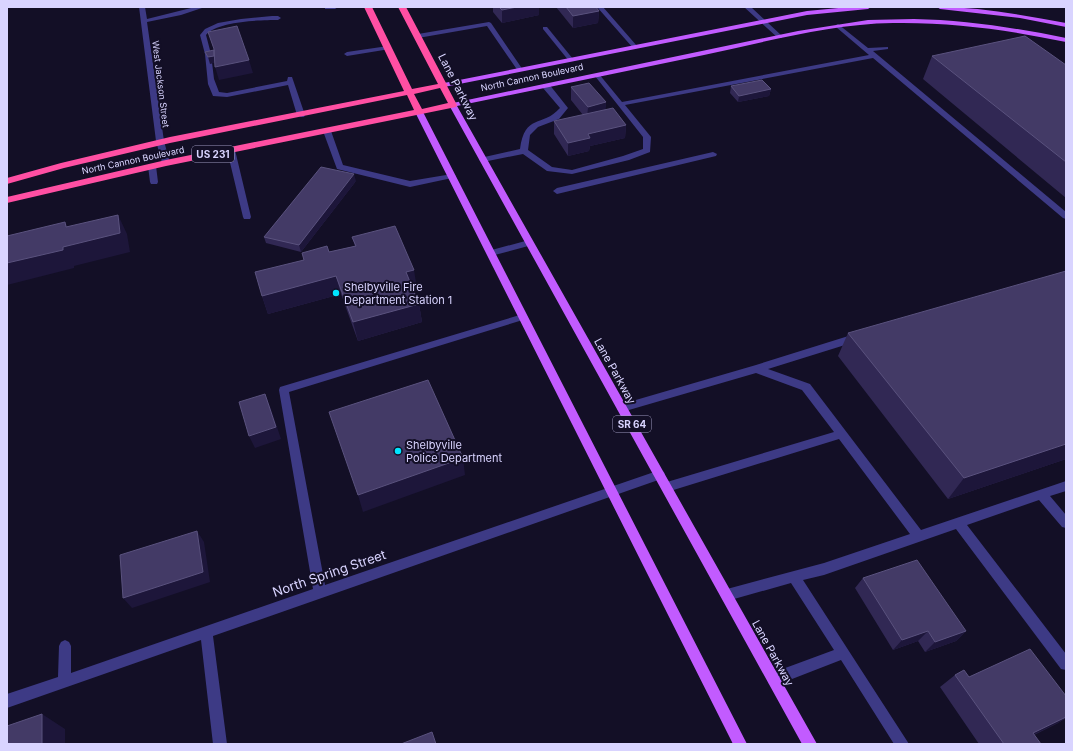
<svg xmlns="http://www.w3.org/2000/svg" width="1073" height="751" font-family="Inter,sans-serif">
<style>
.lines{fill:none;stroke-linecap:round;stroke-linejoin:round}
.minor{fill:#3d3a85;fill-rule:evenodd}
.major{fill:#c25bff;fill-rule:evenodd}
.highway{fill:#ff4fa3;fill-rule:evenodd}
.wall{fill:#312854}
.shaded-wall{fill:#1d163a}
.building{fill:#433a66;stroke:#5a527e}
.poi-dot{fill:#00e5ff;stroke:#130f26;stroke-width:1.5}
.labels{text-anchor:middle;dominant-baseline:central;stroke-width:4;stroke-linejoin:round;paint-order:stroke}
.far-street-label{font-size:9px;fill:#d9d4ff;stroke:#130f26}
.shield{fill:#130f26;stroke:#9e99be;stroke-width:1}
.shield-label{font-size:10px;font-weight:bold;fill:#d9d4ff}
.street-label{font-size:11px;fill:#d9d4ff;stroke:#130f26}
.poi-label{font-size:11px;fill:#d9d4ff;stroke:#130f26;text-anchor:start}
.near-street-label{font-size:13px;fill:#d9d4ff;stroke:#130f26}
</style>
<rect width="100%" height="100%" fill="#130f26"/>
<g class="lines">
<!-- minor -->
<path class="minor" d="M139 7H145L147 19 195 7H205L181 15 147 22 164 141 170 163 166 165 162 163 156 141Z
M325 7H338L335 9H325Z
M597 7H603L637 46V48H633Z
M744 7H751L782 36V38H778Z
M272 16H278L281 18 278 20C261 20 217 21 206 35L211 54 214 79 219 92 227 93 287 81 288 77H292L305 115 304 117H301L297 115 288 85 227 97 213 96 208 84 205 54 200 35 205 29 218 23 241 19Z
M489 22 491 23 523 70 522 71H518L487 26 418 38 415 36 418 34Z
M838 24 868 48 888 47V49L873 51 1066 212V219L1063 218 873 58 625 105 651 137 650 152 629 160 572 174 547 171 523 154 483 162 479 160 480 158 520 149C525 113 542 128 560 108L543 88V84H549L568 108 559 119 538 127 530 135 528 150 552 167 572 170 623 156 643 149V137L595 76V74H599L622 102 869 55 836 27V25Z
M543 27H547L573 59V61H569L543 29Z
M388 46 391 48 390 49 347 56 344 54 347 52Z
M324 129H327L331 131 343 165 410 181 452 174 456 176 452 178 410 187 337 169 323 131Z
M228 148H231L235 150 251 217 250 219H244L243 217 227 150Z
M713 152 717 154 716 156 557 194 553 191 557 188Z
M149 164H155L156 166 158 182 157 184H151L150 182 148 166Z
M529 240 532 241 533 243 532 245 491 256 487 253 488 251Z
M523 314 528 317 526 319 289 392 325 585 660 470 664 472 665 475 664 478 213 636 227 744H213L201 640 7 708V694L58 677 59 646 61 642 65 640 69 642 71 646V673L313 589 279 390 280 387Z
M858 333 863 337 861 340 768 369 810 384 921 530 1066 481V491L1050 496 1066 515V528L1062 527 1039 500 967 525 1066 654V670L1061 669 956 529 824 575 803 580 909 744H894L841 660 774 686 769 684 767 679 769 674 834 650 791 583 727 601 723 599 721 595 723 591 727 589 824 563 910 534 839 439 667 492 663 490 661 487 663 484 667 482 834 432 802 390 756 373 622 412 618 411 617 408 618 405 622 404 756 365Z"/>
<!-- major -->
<path class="major" d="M849 7H871L868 9 807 15 444 87 440 85 444 83 807 11Z
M937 7C980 7 1023 15 1066 23V27L1020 18 940 9Z
M914 19C966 20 1016 28 1066 38V42C1009 30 952 22 893 23 829 24 766 42 704 55 622 72 540 89 457 106L817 744H802L449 105 453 103 798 31 868 20Z
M416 110H422L423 112 747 744H733L415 112Z"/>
<!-- highway -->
<path class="highway" d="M364 7H372L412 89 438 84 398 7H406L446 83 448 85 447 86 457 105 456 107 166 166 7 203V197L166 160 414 110 407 95 170 143 64 168 7 184V178L61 163 170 137 404 91ZM440 88 448 103 422 109 414 94Z"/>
</g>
<!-- wall -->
<path class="wall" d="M493 7H539V15L502 23 493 12Z
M556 7H596L599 11 598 23 573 28Z
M932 56 1066 65V198L923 79Z
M731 86 771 89 769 96 738 102 730 93Z
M571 87 606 102 605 110 626 125 625 138 590 146 589 151 568 156 554 134V121L583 115 571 100Z
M356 181 301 252 266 243 264 237Z
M352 237 417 289 413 290 419 304 422 322 358 341 341 294 268 314 262 296 329 252 355 246Z
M848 333 1066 459 948 499 838 356Z
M863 578 966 631 956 641 925 652 918 641 893 650 855 588Z
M955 675 969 677 1066 696V718L1058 723 1034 735 1041 744H979L940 687Z"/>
<!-- shaded-wall -->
<path class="shaded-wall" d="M517 7H539V15L502 23V10Z
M599 11 598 23 573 28V16Z
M216 55 218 62 210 64 208 57Z
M249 60 253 73 219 80 215 67Z
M771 89 769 96 738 102 739 96Z
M606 102 605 115 587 119 588 107Z
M626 125 625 138 590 146 589 151 568 156V143L588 134Z
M354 174 356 181 301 252 299 245Z
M118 215 127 234 130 252 74 266V268L7 285V263L63 247 66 227 65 222 76 241Z
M414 270 417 289 409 291 406 272Z
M336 276 341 294 268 314 262 296Z
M419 304 422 322 358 341 353 322Z
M265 394 270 406 281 439 255 448 249 436Z
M1066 444V459L948 499 964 478Z
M463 458 465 475 363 512 358 495Z
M197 531 204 542 210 582 132 608 123 598Z
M928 631 918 641 893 650 902 640Z
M966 631 956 641 925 652 935 642Z
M42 714 65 729V744H42Z
M1066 717V718L1058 723 1014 744 1033 733Z"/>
<!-- building -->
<path class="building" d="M499 7H517L502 10Z
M566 7H596L599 11 573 16Z
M237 26 249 60 215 67 214 49 208 32Z
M1025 36 1066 65V162L932 56Z
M214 50V56L208 57 205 52Z
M762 80 771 89 739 96 731 86Z
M589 83 606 102 588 107 571 87Z
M613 108 626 125 588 134 590 138 568 143 554 121Z
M321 167 354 174 299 245 264 237Z
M118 215 120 233 63 247V250L7 263V236L65 222 66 227Z
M395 226 414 270 406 272 419 304 353 322 336 276 262 296 255 272 304 260 302 253 327 246 329 252 356 246 352 237Z
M1066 271V444L964 478 848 333Z
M428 380 463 458 358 495 329 412Z
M265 394 276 427 249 436 239 402Z
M197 531 203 572 123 598 120 555Z
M917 560 966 631 935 642 928 631 902 640 863 578Z
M1030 649 1066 696V717L1033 733 1041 744H1004L955 675 964 670 969 677Z
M42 714V744H7V726Z
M432 732 436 744H401Z"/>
<!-- markers -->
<g class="poi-dot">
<circle cx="336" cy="293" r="4"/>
<circle cx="398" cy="451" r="4"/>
</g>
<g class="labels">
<!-- far-street labels -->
<g class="far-street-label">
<text transform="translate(532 77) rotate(-12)">North Cannon Boulevard</text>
<text transform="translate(161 84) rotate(83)">West Jackson Street</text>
<text transform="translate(133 160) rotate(-12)">North Cannon Boulevard</text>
</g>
<!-- shield labels -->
<g class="shield">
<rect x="192" y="146" width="42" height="16" rx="3"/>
<rect x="613" y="416" width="38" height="16" rx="3"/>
</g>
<g class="shield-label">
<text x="213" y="154">US 231</text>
<text x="632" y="424">SR 64</text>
</g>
<!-- street labels -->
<g class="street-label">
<text transform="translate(458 87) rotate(63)">Lane Parkway</text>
<text transform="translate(615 371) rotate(61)">Lane Parkway</text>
<text transform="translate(773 653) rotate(61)">Lane Parkway</text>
</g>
<!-- poi labels -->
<g class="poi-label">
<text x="344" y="287">Shelbyville Fire<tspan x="344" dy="13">Department Station 1</tspan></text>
<text x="406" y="445">Shelbyville<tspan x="406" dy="13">Police Department</tspan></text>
</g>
<!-- near-street labels -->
<g class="near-street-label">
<text transform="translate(329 573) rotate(-19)">North Spring Street</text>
</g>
</g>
<!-- border -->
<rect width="1073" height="751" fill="none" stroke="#d9d4ff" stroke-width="16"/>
</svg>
